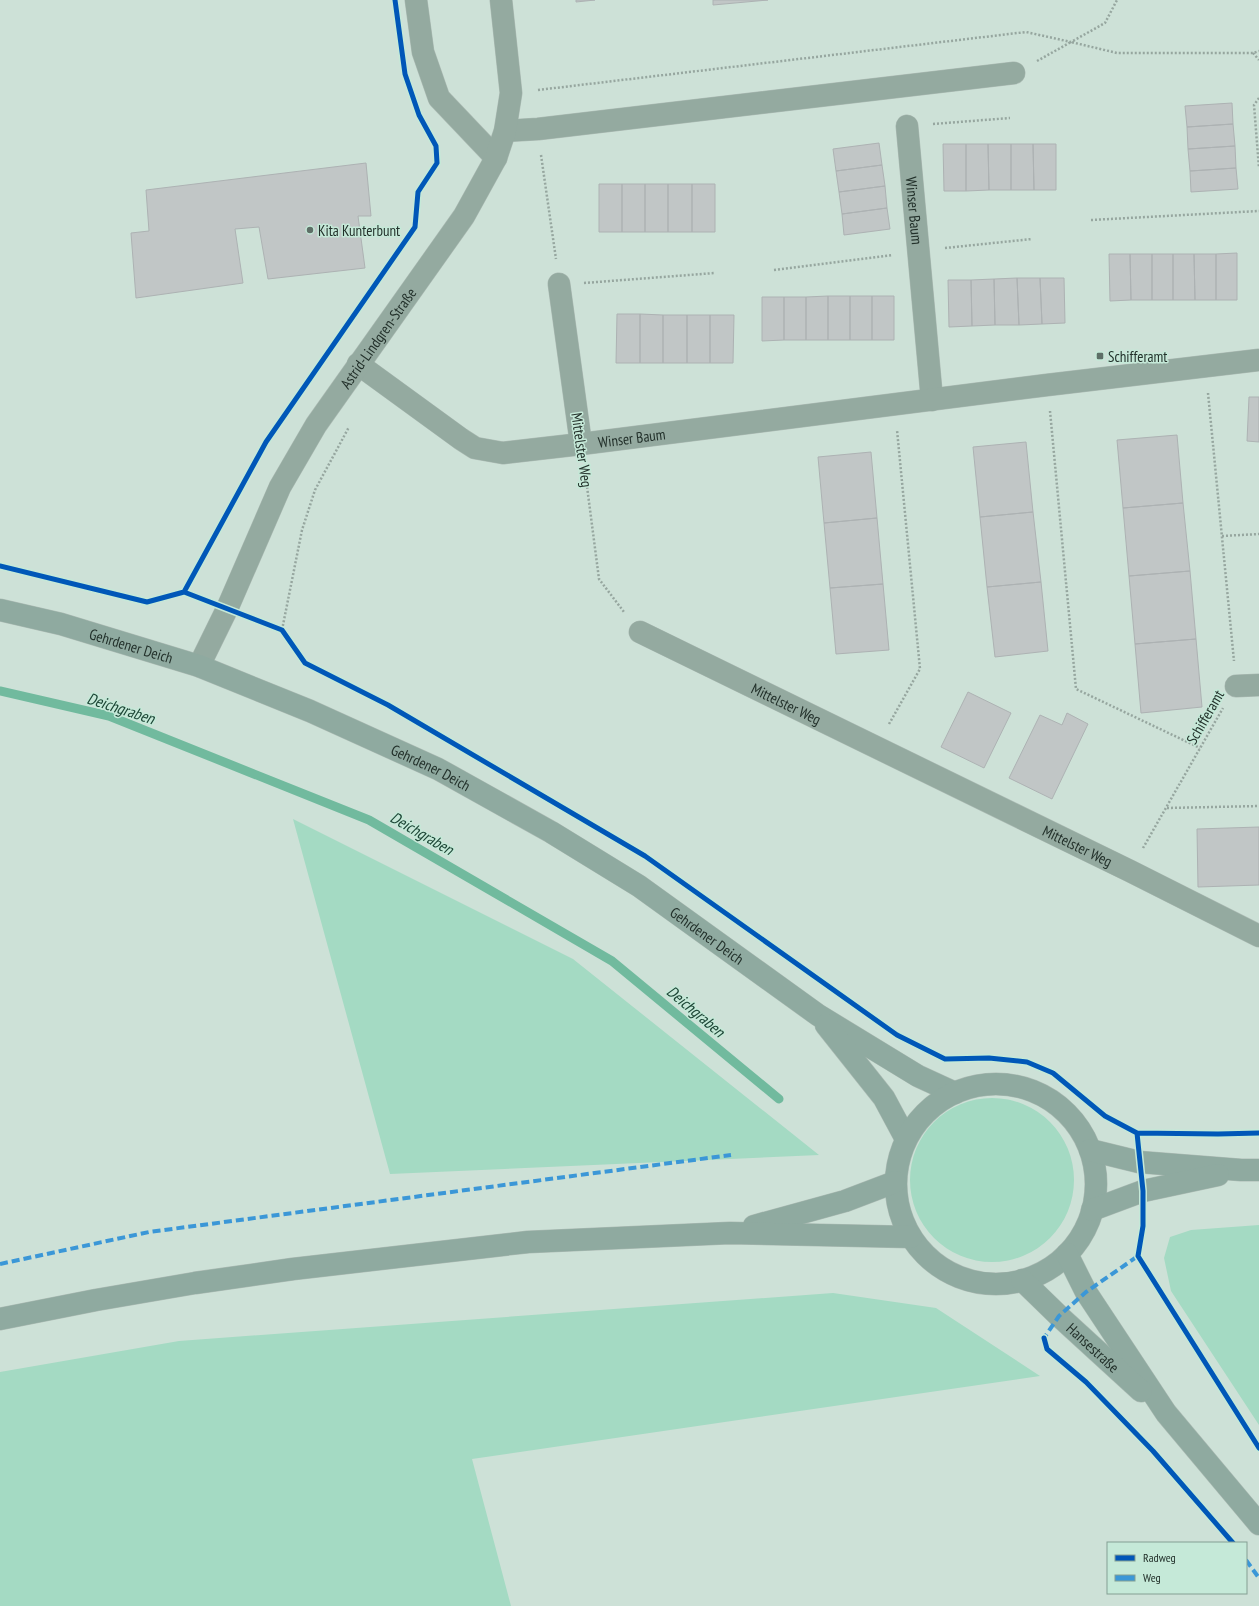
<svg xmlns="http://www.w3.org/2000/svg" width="1259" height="1606" font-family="'PT Sans Narrow',sans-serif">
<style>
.green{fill:#a4dac3}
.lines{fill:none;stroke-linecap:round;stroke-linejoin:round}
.stream{stroke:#71ba9e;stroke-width:9}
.building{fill:#c1c6c6;stroke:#adb2b3}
.minor-casing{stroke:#adbcb5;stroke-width:23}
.major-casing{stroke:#adbcb5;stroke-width:23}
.path{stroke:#96a69f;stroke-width:2.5;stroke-dasharray:2 2;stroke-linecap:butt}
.minor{stroke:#94aaa0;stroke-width:22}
.major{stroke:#8faaa0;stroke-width:22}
.quiet{stroke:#3b97d7;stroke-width:4;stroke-dasharray:8 4;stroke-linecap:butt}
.cycleway-casing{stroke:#c5e9d8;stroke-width:8}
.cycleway{stroke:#0057b8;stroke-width:5}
.poi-dot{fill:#5e6f67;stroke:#c5e9d8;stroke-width:1.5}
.labels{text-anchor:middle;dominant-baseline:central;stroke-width:3;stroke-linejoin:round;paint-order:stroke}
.street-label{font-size:15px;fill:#23312b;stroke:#c5e9d8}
.poi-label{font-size:15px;fill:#23312b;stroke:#c5e9d8;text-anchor:start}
.water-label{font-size:16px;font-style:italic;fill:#1c4535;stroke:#c5e9d8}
</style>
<rect width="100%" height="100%" fill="#cde1d7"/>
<!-- green -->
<path class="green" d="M293 819 573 959 819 1155 390 1174Z
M910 1180a82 82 0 1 1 164 0a82 82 0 1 1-164 0Z
M1259 1225V1425L1171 1291 1164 1258 1170 1237 1191 1230Z
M833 1293 936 1308 1040 1376 472 1459 511 1606H0V1372L179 1341Z"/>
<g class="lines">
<!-- stream -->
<path class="stream" d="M0 691 109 716 369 820 612 961 779 1099"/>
</g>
<!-- building -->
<path class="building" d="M576 0H595L576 2Z
M713 0H768L713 5Z
M1232 103 1233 124 1187 127 1185 106Z
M1233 124 1235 146 1188 149 1187 127Z
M879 143 882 165 836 171 833 149Z
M943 144H966V191H944Z
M966 144H988L989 190 966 191Z
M988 144H1011V190H989Z
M1011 144H1033L1034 190H1011Z
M1033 144H1056V190H1034Z
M1235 146 1236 168 1190 171 1188 149Z
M366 163 371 216H358L365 268 268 279 259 227 235 229 243 283 136 298 131 233 149 231 146 190Z
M882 165 885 186 839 192 836 171Z
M1236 168 1238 189 1191 192 1190 171Z
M599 184H622V232H599Z
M622 184H645V232H622Z
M645 184H668V232H645Z
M668 184H692V232H668Z
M692 184H715V232H692Z
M885 186 887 208 842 214 839 192Z
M887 208 890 229 844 235 842 214Z
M1237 253V300H1216V254Z
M1109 254H1130L1131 300 1110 301Z
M1130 254H1152V300H1131Z
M1152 254H1173V300H1152Z
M1173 254H1194L1195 300H1173Z
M1194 254H1216V300H1195Z
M1017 278 1019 325H995L994 279Z
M1017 278H1040L1042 324 1019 325Z
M1040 278H1064L1065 323 1042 324Z
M994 279 995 325 972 326 971 280Z
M948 280H971L972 326 949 327Z
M828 296H850V340H828Z
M828 296V340H806V297Z
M850 296H872V340H850Z
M872 296H894V340H872Z
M762 297H784V340L762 341Z
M784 297H806V340H784Z
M617 314H640V363H616Z
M640 314 663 315V363H640Z
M663 315H687V363H663Z
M687 315H710V363H687Z
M710 315H734L733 363H710Z
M1249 397H1259V442L1247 441Z
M1177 435 1183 503 1123 508 1117 440Z
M1026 442 1033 512 980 517 973 447Z
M871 452 877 518 824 523 818 457Z
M1183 503 1190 571 1129 576 1123 508Z
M1033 512 1041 582 987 587 980 517Z
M877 518 883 584 830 588 824 523Z
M1190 571 1196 639 1135 644 1129 576Z
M1041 582 1048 651 995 657 987 587Z
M883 584 889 650 836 654 830 588Z
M1196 639 1202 707 1141 713 1135 644Z
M968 692 1011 713 984 768 941 747Z
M1067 713 1088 724 1052 799 1009 778 1040 715 1062 725Z
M1259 827V885L1198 887 1197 829Z"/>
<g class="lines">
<!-- minor casing -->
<g class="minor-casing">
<g id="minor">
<path d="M416 0 423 52 439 98 496 158"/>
<path id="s1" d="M907 126 932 400"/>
<path d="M505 131 538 129 1014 73"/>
<path d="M559 284 581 444"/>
<path id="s2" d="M358 364 461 439 475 448 503 453 581 444 1047 385 1259 360"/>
<path id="s3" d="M640 632 1130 871 1259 936"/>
<path id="s4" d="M199 666 227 609 280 487 316 425 464 216 496 158 505 131 511 93 501 0"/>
<path d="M1236 686 1259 685"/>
</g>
</g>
<!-- major casing -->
<g class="major-casing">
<g id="major">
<path id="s5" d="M0 610 61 624 199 666 310 711 438 769 551 832 639 886 818 1015 918 1076 955 1093"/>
<path d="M826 1025 884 1098 906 1139"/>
<circle cx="996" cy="1184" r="100"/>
<path d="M1090 1150 1139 1162 1241 1170H1259"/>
<path d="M1092 1210 1143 1191 1218 1175"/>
<path d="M754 1226 845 1201 895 1182"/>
<path d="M1067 1254 1086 1292 1166 1413 1259 1524"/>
<path id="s6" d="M1022 1280 1059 1316 1141 1391"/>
<path d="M0 1319 96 1300 195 1283 293 1269 528 1242 730 1233 911 1237"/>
</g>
</g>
<!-- path -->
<path class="path" d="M1253 53 1259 60
M1037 61 1071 42 1117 53H1253L1259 51
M538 90 1026 32 1071 42 1105 23 1117 0
M1259 98 1254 105 1259 168
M933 124 1010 118
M541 155 556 259
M1091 220 1259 211
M945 248 1032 239
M774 270 893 255
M584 283 715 273
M1208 393 1234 661
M1050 411 1076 689 1200 748
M585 471 599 579 624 612
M1222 536 1259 534
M184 592 266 442 415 227 418 192 437 163 436 146 422 121
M282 630 302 530 315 490 349 427
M889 724 920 669 897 430
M1167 808 1259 806
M1143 848 1223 708"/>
<!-- minor -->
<use href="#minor" class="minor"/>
<!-- major -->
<use href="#major" class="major"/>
<!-- quiet -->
<path class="quiet" d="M0 1264 149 1232 731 1155
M1045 1341 1044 1338 1059 1316 1086 1292 1138 1256
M1246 1560 1259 1578"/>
<!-- cycleway casing -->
<g class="cycleway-casing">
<path id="cycleway" d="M0 566 147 602 184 592 282 630 305 663 388 705 645 856 897 1035 945 1059 989 1058 1027 1062 1053 1073 1105 1116 1137 1133 1218 1134 1259 1133
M184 592 266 442 415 227 418 192 437 163 436 146 419 115 405 74 395 0
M1137 1133 1143 1191V1226L1138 1256 1259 1448
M1044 1338 1047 1349 1086 1382 1153 1451 1233 1543"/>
</g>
<!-- cycleway -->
<use href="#cycleway" class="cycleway"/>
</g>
<!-- markers -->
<g class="poi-dot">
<circle cx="310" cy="230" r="4"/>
<rect x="1096" y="352" width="8" height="8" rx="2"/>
</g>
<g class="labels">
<!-- street labels -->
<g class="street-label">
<text stroke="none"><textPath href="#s1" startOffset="85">Winser Baum</textPath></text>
<text stroke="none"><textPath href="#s4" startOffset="375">Astrid-Lindgren-Straße</textPath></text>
<text stroke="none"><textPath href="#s2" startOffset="302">Winser Baum</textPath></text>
<text transform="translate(582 450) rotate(82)">Mittelster Weg</text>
<text stroke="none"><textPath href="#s5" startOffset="136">Gehrdener Deich</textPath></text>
<text stroke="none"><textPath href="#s3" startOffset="163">Mittelster Weg</textPath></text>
<text transform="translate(1205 717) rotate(-60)">Schifferamt</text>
<text stroke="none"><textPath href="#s5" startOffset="460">Gehrdener Deich</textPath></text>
<text stroke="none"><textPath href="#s3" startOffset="487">Mittelster Weg</textPath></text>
<text stroke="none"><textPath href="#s5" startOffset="784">Gehrdener Deich</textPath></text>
<text stroke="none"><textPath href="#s6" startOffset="98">Hansestraße</textPath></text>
</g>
<!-- poi labels -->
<g class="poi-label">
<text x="318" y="230">Kita Kunterbunt</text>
<text x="1108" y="356">Schifferamt</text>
</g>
<!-- water labels -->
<g class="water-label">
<text transform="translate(121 708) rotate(18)">Deichgraben</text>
<text transform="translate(422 833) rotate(30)">Deichgraben</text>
<text transform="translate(696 1011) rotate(40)">Deichgraben</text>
</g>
</g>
<!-- legend -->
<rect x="1107" y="1542" width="140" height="52" fill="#c5e9d8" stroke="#849f93"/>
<rect x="1115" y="1555" width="20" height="6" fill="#0057b8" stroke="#849f93"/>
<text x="1143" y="1562" font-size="12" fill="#23312b">Radweg</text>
<rect x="1115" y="1575" width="20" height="6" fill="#3b97d7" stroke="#849f93"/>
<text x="1143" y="1582" font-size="12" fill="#23312b">Weg</text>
</svg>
